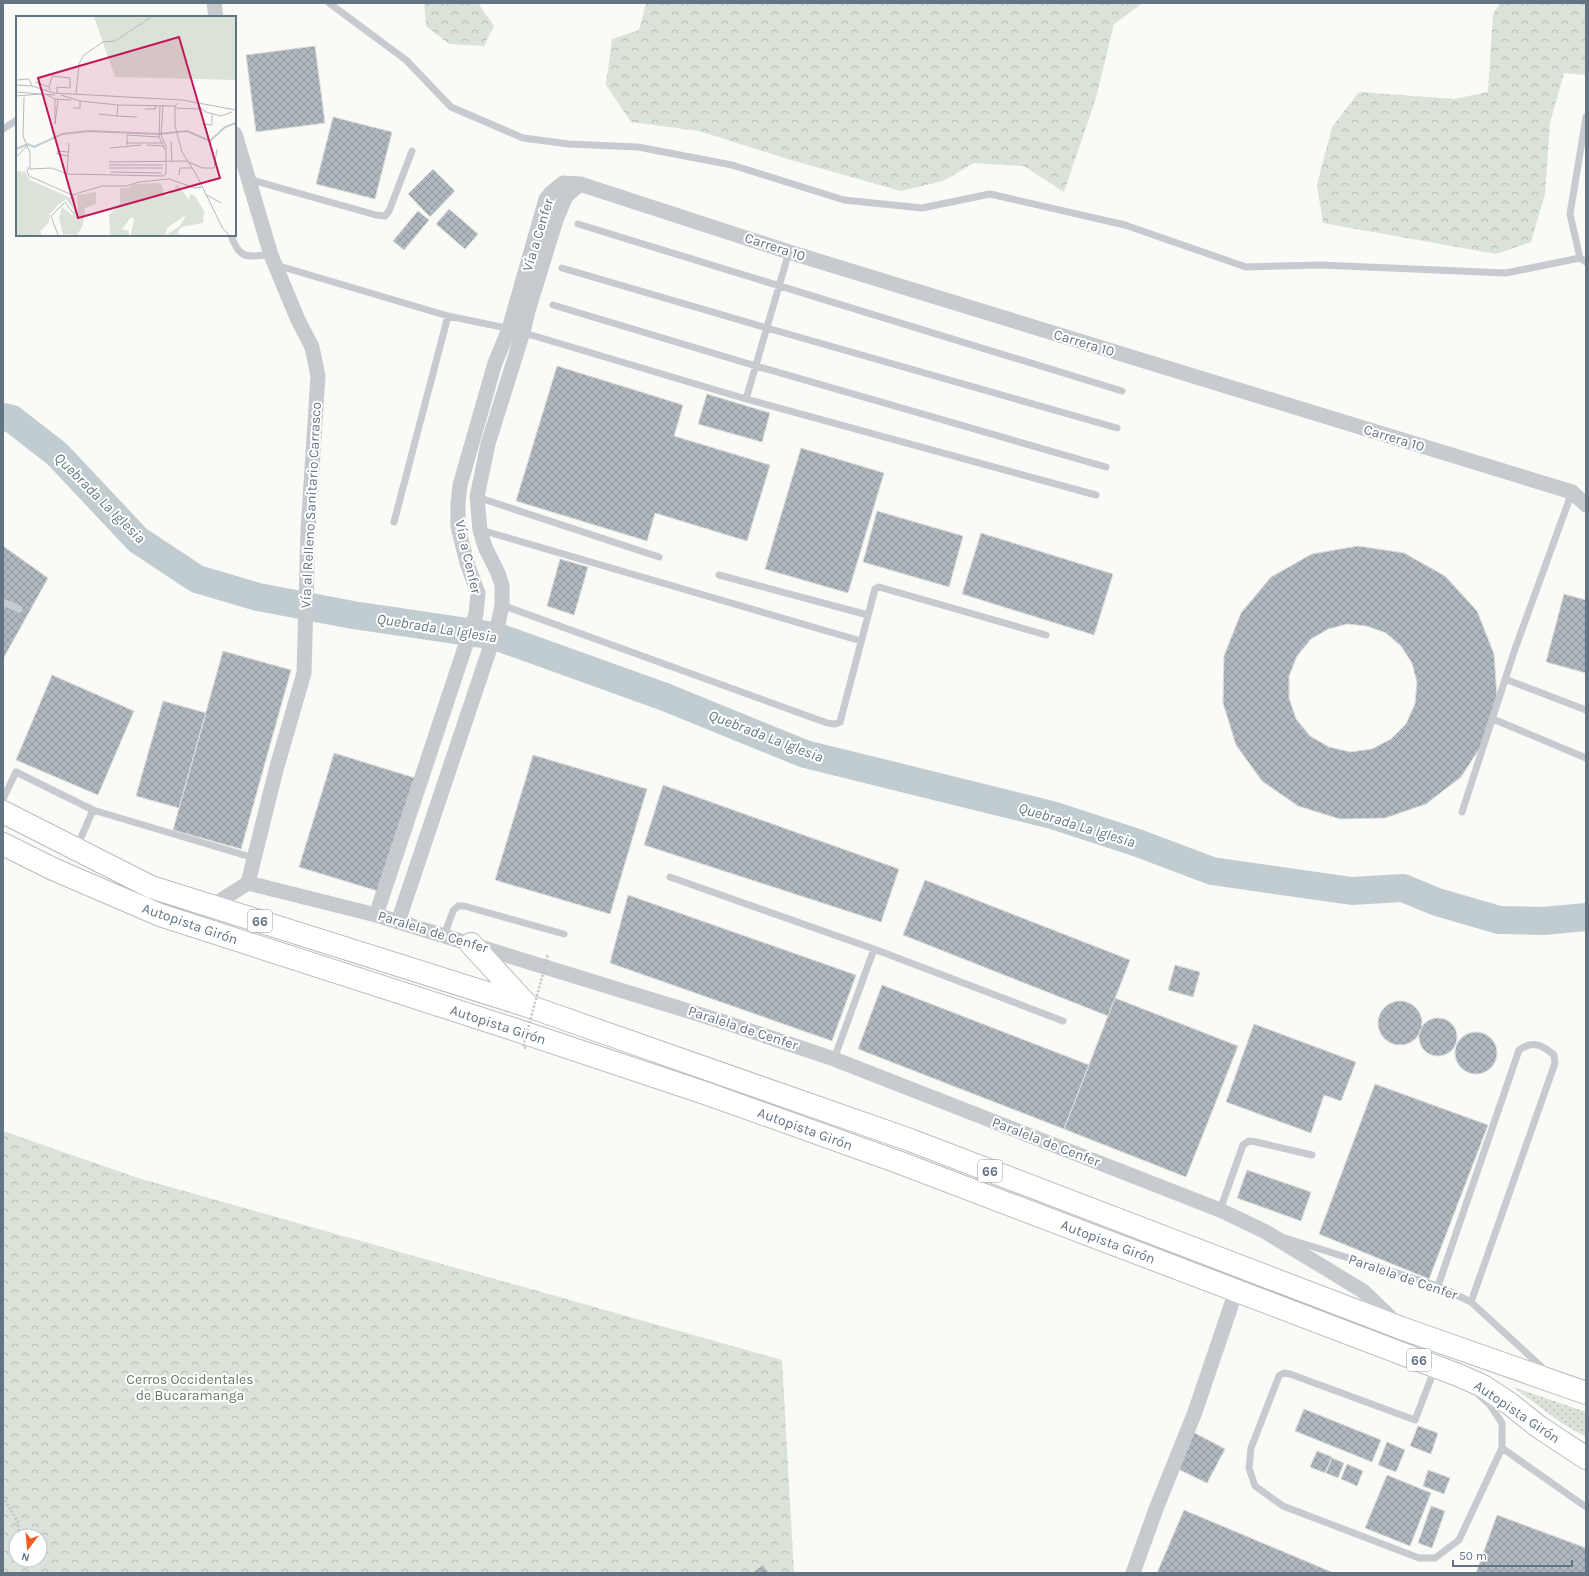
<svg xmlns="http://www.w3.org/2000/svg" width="1589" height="1576" font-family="Karla,sans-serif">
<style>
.forest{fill:url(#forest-crowns);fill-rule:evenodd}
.garden{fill:url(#garden-dots)}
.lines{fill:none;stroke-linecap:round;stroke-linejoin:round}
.river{stroke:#c1ccd1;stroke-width:28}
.building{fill:url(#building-cross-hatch);stroke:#dbdcd9;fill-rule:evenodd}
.highway-casing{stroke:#b9bdc0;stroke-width:24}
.path{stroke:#c0c3c5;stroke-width:2.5;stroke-dasharray:2 2;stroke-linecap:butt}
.lane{stroke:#c7cbcf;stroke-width:7}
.street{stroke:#c7cbcf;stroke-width:15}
.highway{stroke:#fff;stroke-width:22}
.path-bridge{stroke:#c0c3c5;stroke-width:2.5;stroke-dasharray:2 2;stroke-linecap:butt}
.labels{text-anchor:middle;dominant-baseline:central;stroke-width:4;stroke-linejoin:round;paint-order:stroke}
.shield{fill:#fff;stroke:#919ea9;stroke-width:1}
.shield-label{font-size:13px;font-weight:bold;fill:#627484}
.street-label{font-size:14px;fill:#627484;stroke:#fff}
.park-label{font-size:14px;fill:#667b62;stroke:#fff}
.water-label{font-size:15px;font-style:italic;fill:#637a85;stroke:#fff}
.inset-river{fill:none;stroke:#c1ccd1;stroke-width:2}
.inset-road{fill:none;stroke:#b4bcc2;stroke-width:1}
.view{fill:#c2185b;fill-opacity:0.15;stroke:#c2185b;stroke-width:2}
.inset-edge{fill:none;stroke:#627484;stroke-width:2}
</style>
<defs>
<pattern id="forest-crowns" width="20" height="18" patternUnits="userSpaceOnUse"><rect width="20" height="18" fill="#dbe2d8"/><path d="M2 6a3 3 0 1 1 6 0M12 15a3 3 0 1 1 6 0" fill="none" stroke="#b5bcb5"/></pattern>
<pattern id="garden-dots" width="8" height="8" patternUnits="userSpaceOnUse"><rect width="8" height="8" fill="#dbe2d8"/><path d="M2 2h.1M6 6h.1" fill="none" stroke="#b5bcb5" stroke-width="1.8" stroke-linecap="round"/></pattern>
<pattern id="building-cross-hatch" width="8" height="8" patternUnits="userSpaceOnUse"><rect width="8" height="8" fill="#afb8be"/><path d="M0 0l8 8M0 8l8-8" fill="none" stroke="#929aa0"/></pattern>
</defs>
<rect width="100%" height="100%" fill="#fafaf7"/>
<!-- forest -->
<path class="forest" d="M424 3H478L494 26 484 46 449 44 426 26Z
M646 3H1143L1114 24 1096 98 1064 192 1024 166 974 163 943 181 901 191 791 160 699 131 631 122 606 85 612 39 639 30Z
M1500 3H1586V75L1564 73 1550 123 1545 194 1531 242 1496 254 1323 223 1317 185 1332 127 1359 92 1454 99 1488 92 1493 14Z
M3 1131 138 1178 782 1360 794 1573H3ZM16 1536H40V1560H16Z"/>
<!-- garden -->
<path class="garden" d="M1513 1387 1586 1412V1437L1563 1424Z"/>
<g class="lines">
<!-- river -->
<path class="river" d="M3 417 12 419 57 454 138 540 197 579 258 597 353 615 495 636 665 697 805 754 1052 815 1135 842 1212 871 1352 891 1403 888 1437 902 1499 920 1543 921 1586 917"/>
</g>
<!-- building -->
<path class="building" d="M315 46 325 123 256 132 246 55Z
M333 117 392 132 375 199 316 184Z
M433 169 455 191 430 217 408 194Z
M449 209 478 234 465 249 436 224Z
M418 211 429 220 404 250 393 241Z
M557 366 683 405 674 436 770 465 747 541 655 513 647 541 516 501Z
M707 394 770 413 762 442 698 424Z
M801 448 884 473 848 593 765 569Z
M877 511 963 536 949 587 863 562Z
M981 533 1113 574 1094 635 962 594Z
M3 546 48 578 3 659Z
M1358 546 1404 553 1445 576 1477 611 1494 654 1497 698 1485 740 1461 777 1426 804 1385 818 1340 819 1298 806 1262 781 1236 745 1223 703 1224 656 1241 613 1271 577 1312 554ZM1347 624 1367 626 1386 633 1401 646 1412 663 1417 682 1415 704 1406 724 1391 739 1372 749 1350 752 1329 747 1310 736 1296 719 1289 698V676L1297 656 1311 639 1328 629Z
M560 559 588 567 574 615 547 606Z
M1564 594 1586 600V673L1546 662Z
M223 651 291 670 241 849 173 830Z
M52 675 134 711 98 795 16 760Z
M163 701 206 713 179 808 136 796Z
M334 753 415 778 381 892 299 867Z
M533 755 647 789 610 914 495 880Z
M663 785 899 869 881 922 644 845Z
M925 880 1130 960 1108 1016 903 935Z
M628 895 856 975 832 1041 610 963Z
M1175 965 1200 972 1193 997 1168 990Z
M882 985 1089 1065 1064 1129 858 1049Z
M1115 998 1238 1046 1186 1177 1064 1129Z
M1378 1023a22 22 0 1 1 44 0a22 22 0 1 1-44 0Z
M1419 1037a19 19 0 1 1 38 0a19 19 0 1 1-38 0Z
M1254 1024 1356 1062 1341 1101 1324 1095 1311 1133 1226 1102Z
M1455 1053a21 21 0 1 1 42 0a21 21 0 1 1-42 0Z
M1375 1084 1488 1125 1429 1279 1319 1234Z
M1247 1170 1311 1192 1301 1221 1237 1198Z
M1304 1409 1381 1440 1372 1462 1295 1431Z
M1418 1426 1438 1433 1431 1454 1410 1446Z
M1191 1431 1225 1449 1207 1483 1176 1468Z
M1387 1442 1405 1450 1396 1472 1378 1465Z
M1317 1451 1332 1457 1325 1473 1310 1467Z
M1332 1458 1344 1463 1338 1478 1326 1473Z
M1347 1464 1363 1471 1357 1486 1341 1479Z
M1428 1470 1450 1478 1444 1494 1423 1486Z
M1387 1475 1431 1493 1410 1546 1365 1528Z
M1431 1506 1445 1511 1432 1548 1418 1543Z
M1184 1510 1334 1573H1157Z
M1497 1515 1586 1548V1573H1476Z
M763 1565 769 1573H752Z"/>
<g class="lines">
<!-- highway casing -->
<g class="highway-casing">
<path id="highway" d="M3 812 151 887 528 1006 910 1140 1401 1328 1586 1393
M3 844 53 869 160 915 510 1028 705 1093 898 1162 1458 1375 1483 1386 1510 1404 1539 1427 1586 1458
M471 944 527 1005"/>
</g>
<!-- path -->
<path class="path" d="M3 1497 18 1522 19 1536"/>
<!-- lane -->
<path class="lane" d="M329 3 406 60 451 107 523 138 569 144 638 147 732 165 844 200 922 208 990 194 1125 225 1246 267 1321 265 1506 273 1580 258
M1586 117 1570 214 1580 258 1586 262
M3 129 17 120
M248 179 376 215 385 216 389 211 412 151
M578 224 1122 391
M231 235C240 261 247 256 271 255
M276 265 448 316 511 329
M562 268 767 328 1117 428
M553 305 756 366 1106 467
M521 332 746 399 1096 495
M746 399 789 252
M477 497 659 557
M394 522 448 316
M481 530 861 641
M719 575 868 615
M3 602 19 609
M502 605 827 723 835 724 840 722 875 589 879 587 1046 635
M1505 679 1586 710
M1493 719 1586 758
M3 799 16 772 93 810 254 858
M1462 812 1515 649 1572 492
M77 847 93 810
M670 877 874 949
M444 936 453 911 458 906H464L564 934
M834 1059 874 949 1063 1021
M1220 1210 1243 1145 1249 1141 1256 1142 1312 1155
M1285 1238 1438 1286 1471 1302 1546 1371
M1438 1286 1519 1050C1533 1040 1542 1045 1554 1055L1555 1063 1471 1302
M1435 1368 1415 1420 1290 1374 1284 1373 1279 1376 1251 1448 1249 1468 1255 1486 1283 1506 1419 1558H1435L1459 1540 1502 1448V1423L1490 1405 1479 1395
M1502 1448 1586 1507"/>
<!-- street -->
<path class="street" d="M214 3 216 17
M235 134 271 255 298 320 312 347 318 376 308 530 304 673 276 770 248 883
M212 906 248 883 376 915 724 1022 834 1059 1220 1210 1264 1231 1363 1291 1398 1325
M376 915 476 614 478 593 467 563 458 527V504L460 485 495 363 509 329 546 199 552 192 563 183 580 184 789 252 1572 492 1586 505
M398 922 498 624 502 605V585L498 573 485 547 480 530 477 497 488 444 523 332 528 311 556 220 566 196 580 184
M1133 1573 1156 1509 1195 1412 1236 1291"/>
<!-- highway -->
<use href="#highway" class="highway"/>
<!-- path-bridge -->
<path class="path-bridge" d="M526 1048 523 1047 548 955H546"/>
</g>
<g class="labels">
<!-- shield labels -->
<g class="shield">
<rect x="248" y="910" width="24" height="22" rx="3"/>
<rect x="978" y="1160" width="24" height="22" rx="3"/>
<rect x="1407" y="1349" width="24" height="22" rx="3"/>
</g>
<g class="shield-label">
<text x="260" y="921">66</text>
<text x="990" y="1171">66</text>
<text x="1419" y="1360">66</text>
</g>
<!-- street labels -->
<g class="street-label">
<text transform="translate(538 235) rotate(-73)">Vía a Cenfer</text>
<text transform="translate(775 247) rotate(18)">Carrera 10</text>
<text transform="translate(1084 343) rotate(17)">Carrera 10</text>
<text transform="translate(1394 438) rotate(17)">Carrera 10</text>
<text transform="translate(311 505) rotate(-87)">Vía al Relleno Sanitario Carrasco</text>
<text transform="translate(468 557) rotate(77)">Vía a Cenfer</text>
<text transform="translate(190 924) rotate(19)">Autopista Girón</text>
<text transform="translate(433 932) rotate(17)">Paralela de Cenfer</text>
<text transform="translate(498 1025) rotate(18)">Autopista Girón</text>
<text transform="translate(743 1028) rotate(18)">Paralela de Cenfer</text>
<text transform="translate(805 1129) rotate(20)">Autopista Girón</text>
<text transform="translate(1046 1142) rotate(21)">Paralela de Cenfer</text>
<text transform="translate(1108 1242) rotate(21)">Autopista Girón</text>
<text transform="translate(1403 1277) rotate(19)">Paralela de Cenfer</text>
<text transform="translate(1517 1412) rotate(34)">Autopista Girón</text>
</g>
<!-- park labels -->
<g class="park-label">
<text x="190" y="1379">Cerros Occidentales<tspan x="190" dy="16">de Bucaramanga</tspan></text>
</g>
<!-- water labels -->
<g class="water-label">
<text transform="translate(100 498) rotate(45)">Quebrada La Iglesia</text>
<text transform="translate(437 628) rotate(9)">Quebrada La Iglesia</text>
<text transform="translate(766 736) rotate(21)">Quebrada La Iglesia</text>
<text transform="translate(1077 825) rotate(17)">Quebrada La Iglesia</text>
</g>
</g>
<!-- overview -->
<g transform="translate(16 16)">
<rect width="220" height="220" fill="#fafaf7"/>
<path d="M33 189 40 191 34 198 33 206 24 215 26 219H18L23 216 22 210 25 206 32 203 30 194ZM0 209 9 210 16 219H0Z" fill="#dbe2d8"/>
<path d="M78 1H220V64L99 61ZM0 155 9 156 14 164 55 182 58 194 50 183 38 192 33 189 30 194 32 203 25 206 22 210 23 216 18 219 12 217 9 210 0 209ZM144 167 148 174 146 178 150 180 160 174 159 170 162 169 173 184 174 178 179 180 188 195 187 207 165 211 161 218 165 219H150L164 210 170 199 152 211 149 219H115L118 203 115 201 106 213 113 215V219H94L93 199 104 188V172H112L118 168ZM80 176V188L69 192 67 209 61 219 47 218 43 202 46 191 56 199 62 195 61 179Z" fill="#dbe2d8"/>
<path class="inset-river" d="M0 133 12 128 18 131 46 118 73 115 143 118 171 115 194 125 209 111 220 107"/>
<path class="inset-road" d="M0 64 13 63 16 70M19 66 33 71M0 69 16 70 38 77 166 84 220 94M34 74 33 71 36 60 54 62V72L41 71V77M0 76 39 79M60 78 63 48 68 39 87 26 99 25 135 1M31 79 39 83 55 84M45 79 64 85 102 89 159 90 162 87M0 80 25 78M8 81 7 120 14 137V153L36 152 51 158 147 160M39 83V108L42 84M144 90 143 121 149 134M147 90 145 119 150 130V158L147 160M159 90V110L166 136 180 158 207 213 213 219M182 90 190 96 205 100 216 96M57 92H64V85M159 92 182 93 183 90M129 93H139L140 90M83 98 101 100 102 89M101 100 121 101M186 108 196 109V98M155 125 156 145M110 127H147M111 129V119L143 121M131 129 148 130M94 132 125 129M52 140 41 138 42 135 52 136M0 141 11 130M93 146 172 145M173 146 186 152H198L201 133M93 149H147M13 151 11 155 13 160 56 179 58 183 60 195 57 197 49 186 35 200 42 219M93 152H147M94 156 146 157M51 158 53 127M163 159 164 152H176M189 178 205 187M56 179 86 170H110L123 166 153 163 179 172 186 171"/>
<path class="view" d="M163 21 204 162 62 202 22 62Z"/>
<rect width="220" height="220" class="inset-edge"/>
</g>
<!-- border -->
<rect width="1589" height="1576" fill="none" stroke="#627484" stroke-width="8"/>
<!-- north arrow -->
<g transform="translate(28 1548) rotate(196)"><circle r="19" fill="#ffffff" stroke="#c0c7ce"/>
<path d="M0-3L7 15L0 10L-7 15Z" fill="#f05c21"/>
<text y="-6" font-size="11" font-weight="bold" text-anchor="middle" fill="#627484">N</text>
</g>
<!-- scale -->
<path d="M1453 1560v6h119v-6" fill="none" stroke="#627484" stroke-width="2"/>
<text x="1459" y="1560" font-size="12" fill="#627484" stroke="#ffffff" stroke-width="3" paint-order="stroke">50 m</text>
</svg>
